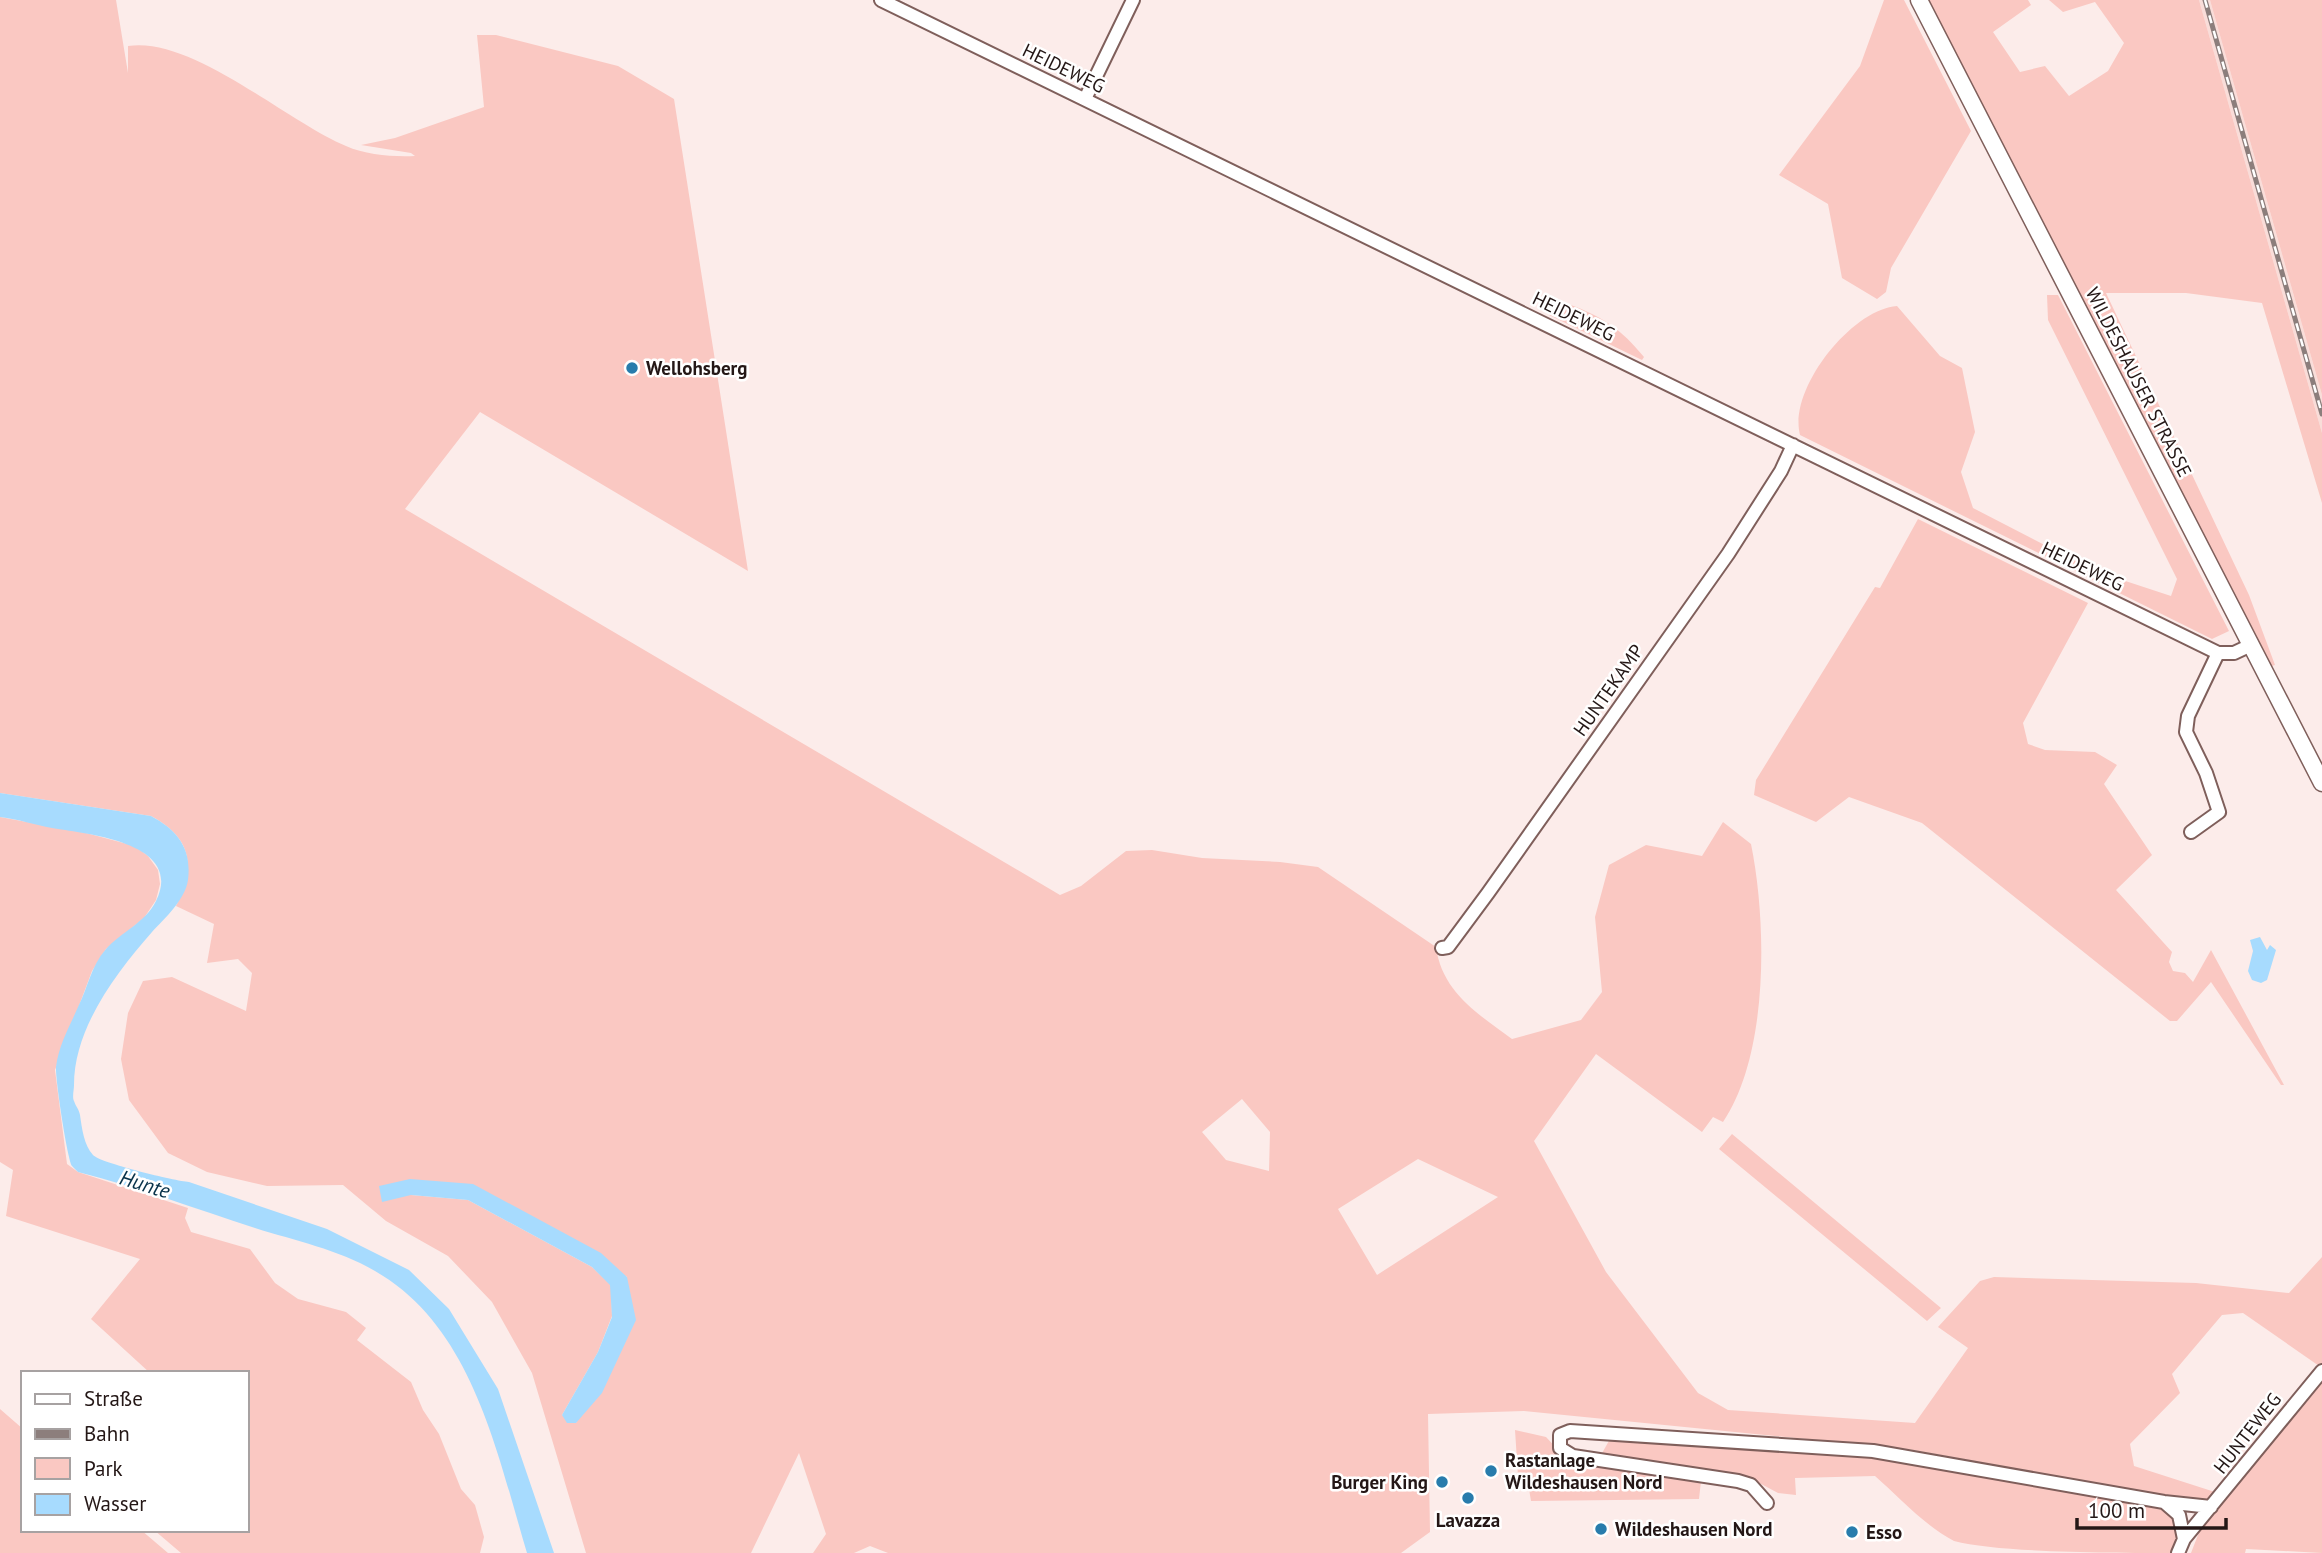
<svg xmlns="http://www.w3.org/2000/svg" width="2322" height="1553" font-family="'PT Sans',sans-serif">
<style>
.built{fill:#f9ddd9}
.green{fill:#fac8c2;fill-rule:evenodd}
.water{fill:#a7dbfe}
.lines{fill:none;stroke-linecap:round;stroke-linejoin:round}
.minor-casing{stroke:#7f5f5b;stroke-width:16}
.major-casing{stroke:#7f5f5b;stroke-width:19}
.minor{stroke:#fff;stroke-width:12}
.major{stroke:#fff;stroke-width:16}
.rail-casing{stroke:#8c7e7c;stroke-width:5}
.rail{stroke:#fff;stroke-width:2.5;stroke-dasharray:8;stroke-linecap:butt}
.poi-dot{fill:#287cac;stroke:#fff;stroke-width:2.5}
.labels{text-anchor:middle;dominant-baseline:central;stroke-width:5;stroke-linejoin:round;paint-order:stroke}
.street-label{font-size:19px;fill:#241716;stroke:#fff}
.poi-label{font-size:19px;font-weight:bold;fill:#241716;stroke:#fff;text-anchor:start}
.water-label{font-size:21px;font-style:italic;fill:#08324a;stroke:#fff}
</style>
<rect width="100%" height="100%" fill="#fcecea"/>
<!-- built -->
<path class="built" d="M2199 0H2210L2322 395V433Z"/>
<!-- green -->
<path class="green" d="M0 0H116L128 73V46C192 36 286 121 346 146 366 155 393 157 415 156L411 153 361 145 395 138 484 107 477 35H496L618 66 674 99 748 571 480 412 405 509 1060 895 1081 886 1126 851 1152 850 1202 858 1280 862 1318 867 1436 947C1442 992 1478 1014 1512 1039L1581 1020 1602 992 1595 917 1609 865 1646 845 1702 856 1723 822 1751 844C1767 922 1769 1054 1723 1122L1713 1117 1702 1132 1596 1054 1534 1141 1606 1272 1698 1393 1728 1410 1915 1423 1968 1348 1938 1327 1980 1281 1994 1277 2196 1283 2289 1293 2322 1257V1368L2243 1313 2222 1315 2172 1374 2180 1393 2130 1444 2134 1466 2218 1493 2215 1499H2183L1907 1449 1524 1411 1428 1414 1430 1532 1401 1553H888L870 1546 854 1553H813L826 1534 799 1453 751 1553H586L532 1373 492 1302 448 1256 386 1221 343 1185 267 1186 207 1172 168 1153 129 1100 121 1059 128 1013 143 981 172 977 246 1011 252 973 238 959 207 963 214 924 176 906C196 866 192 838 151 816L0 793ZM1242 1099 1270 1132 1269 1171 1226 1160 1202 1132ZM1418 1159 1498 1197 1377 1275 1338 1209ZM473 1185 627 1277 576 1423 562 1415 598 1352 612 1316 611 1285 592 1267 468 1200 411 1195Z
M1884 0H1904L1971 131 1891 268 1886 292 1877 299 1842 278 1828 204 1779 175 1860 66Z
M1927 0H2028L2031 5 1993 32 2020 72 2045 66 2069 96 2108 71 2124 43 2095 2 2063 12 2049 0H2199L2322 433V503L2262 303 2186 293H2106L2249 595 2275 665 2268 667Z
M2210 0H2322V395Z
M2047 295H2058L2229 631 2212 639 1800 435C1788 389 1852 309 1897 306L1940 356 1962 368 1975 432 1961 472 1973 508 2095 571 2171 596 2177 579 2048 320Z
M1568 304C1602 316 1621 329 1644 357L1642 360 1549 315 1551 309Z
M1918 519 2088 603 2023 723 2028 744 2045 750 2095 752 2117 765 2104 784 2152 855 2116 890 2172 952 2169 962 2173 971 2185 973 2193 982 2211 950 2284 1085H2281L2211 982 2177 1021H2170L1922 823 1849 797 1816 822 1754 795 1756 780 1875 587 1880 588Z
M0 817 86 833 135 846 148 856 158 870 160 884 156 900 144 918 106 949 92 971 55 1070 67 1164 78 1172 188 1208 185 1218 191 1232 250 1249 275 1283 298 1299 346 1312 366 1328 357 1340 411 1382 423 1410 439 1434 461 1489 475 1505 484 1537 480 1553H181L154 1530H247V1373H150L91 1319 140 1259 6 1216 13 1170 0 1162Z
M1732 1134 1941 1308 1927 1321 1719 1149Z
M2322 1376V1553L2246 1549 2245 1553H2191L2203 1522 2231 1493Z
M0 1409 23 1429V1530H141L168 1553H0Z
M1515 1430 1546 1437 1563 1455 1701 1481 1699 1499 1531 1501 1528 1483 1518 1476Z
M1610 1439 1871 1457 2157 1504C2177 1516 2185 1532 2172 1553 2118 1553 1999 1553 1954 1541 1925 1526 1899 1497 1875 1476L1795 1478 1796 1495 1778 1493 1750 1478 1601 1455Z"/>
<!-- water -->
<path class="water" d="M0 793 151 816C177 830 192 848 188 880 185 900 165 918 152 932 116 973 74 1028 74 1085 74 1090 72 1097 74 1101 76 1107 79 1109 80 1115 82 1129 84 1145 93 1155 100 1163 176 1181 189 1182L327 1229 409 1270 449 1309 498 1389 554 1553H527C497 1453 473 1327 375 1271 337 1249 296 1241 255 1228 196 1209 138 1187 78 1172L72 1166C67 1157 55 1077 56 1067 59 1044 69 1028 78 1007 88 987 91 966 106 949 121 932 145 923 156 901 185 842 86 834 52 828 35 825 18 819 0 817Z
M2260 937 2267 950 2270 945 2276 950 2267 980 2261 983 2252 980 2248 971 2253 951 2250 940Z
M410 1179 473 1184 601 1253 627 1277 636 1320 602 1393 576 1423H567L562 1415 598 1352 612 1317 610 1285 592 1267 468 1200 411 1195 382 1202 379 1186Z"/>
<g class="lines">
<!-- minor casing -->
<g class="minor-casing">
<path id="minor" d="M881 0 2218 653H2234L2251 645
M1085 99 1133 0
M2191 832 2219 812 2206 773 2186 732 2188 716 2218 653
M1442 948 1448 947 1488 893 1728 554 1781 471 1793 445
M2164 1502 2179 1515 2184 1539
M1767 1503 1751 1485 1738 1481 1573 1456 1560 1448V1435L1570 1431 1873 1451 2164 1502 2211 1507
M2178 1553 2184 1539 2322 1371"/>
</g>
<!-- major casing -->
<g class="major-casing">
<path id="major" d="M1919 0 2322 783"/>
</g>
<!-- minor -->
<use href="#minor" class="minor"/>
<!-- major -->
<use href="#major" class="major"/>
<!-- rail casing -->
<g class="rail-casing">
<path id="rail" d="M2205 0 2322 414"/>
</g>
<!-- rail -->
<use href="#rail" class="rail"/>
</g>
<!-- markers -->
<g class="poi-dot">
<circle cx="632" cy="368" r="7"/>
<circle cx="1491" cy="1471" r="7"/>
<circle cx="1442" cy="1482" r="7"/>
<circle cx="1468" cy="1498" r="7"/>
<circle cx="1601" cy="1529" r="7"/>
<circle cx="1852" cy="1532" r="7"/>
</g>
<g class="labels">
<!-- street labels -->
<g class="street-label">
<text transform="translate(1064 68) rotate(26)">HEIDEWEG</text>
<text transform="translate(1574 316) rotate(26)">HEIDEWEG</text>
<text transform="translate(2139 382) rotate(63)">WILDESHAUSER STRASSE</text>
<text transform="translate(2083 566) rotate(26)">HEIDEWEG</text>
<text transform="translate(1608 690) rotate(-55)">HUNTEKAMP</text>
<text transform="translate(2247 1433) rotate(-52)">HUNTEWEG</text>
</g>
<!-- poi labels -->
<g class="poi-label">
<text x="646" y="368">Wellohsberg</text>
<text x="1505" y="1460">Rastanlage<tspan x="1505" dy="22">Wildeshausen Nord</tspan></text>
<text x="1428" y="1482" text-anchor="end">Burger King</text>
<text x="1468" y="1520" text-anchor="middle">Lavazza</text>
<text x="1615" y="1529">Wildeshausen Nord</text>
<text x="1866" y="1532">Esso</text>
</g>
<!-- water labels -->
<g class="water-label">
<text transform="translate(145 1184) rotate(17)">Hunte</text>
</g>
</g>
<!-- legend -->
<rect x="21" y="1371" width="228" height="161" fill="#ffffff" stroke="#a7a2a2" stroke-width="2"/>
<rect x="35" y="1394" width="35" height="10" fill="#ffffff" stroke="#a7a2a2" stroke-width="2"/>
<text x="84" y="1406" font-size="21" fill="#241716">Straße</text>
<rect x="35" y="1429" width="35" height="10" fill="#8c7e7c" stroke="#a7a2a2" stroke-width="2"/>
<text x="84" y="1441" font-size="21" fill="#241716">Bahn</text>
<rect x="35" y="1458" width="35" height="21" fill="#fac8c2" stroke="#a7a2a2" stroke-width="2"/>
<text x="84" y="1476" font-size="21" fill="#241716">Park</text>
<rect x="35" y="1494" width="35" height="21" fill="#a7dbfe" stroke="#a7a2a2" stroke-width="2"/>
<text x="84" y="1511" font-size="21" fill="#241716">Wasser</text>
<!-- scale -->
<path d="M2077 1518v10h149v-10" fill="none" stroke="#241716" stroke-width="3.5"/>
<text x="2088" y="1518" font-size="21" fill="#241716" stroke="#ffffff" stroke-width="5" paint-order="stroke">100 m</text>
</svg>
